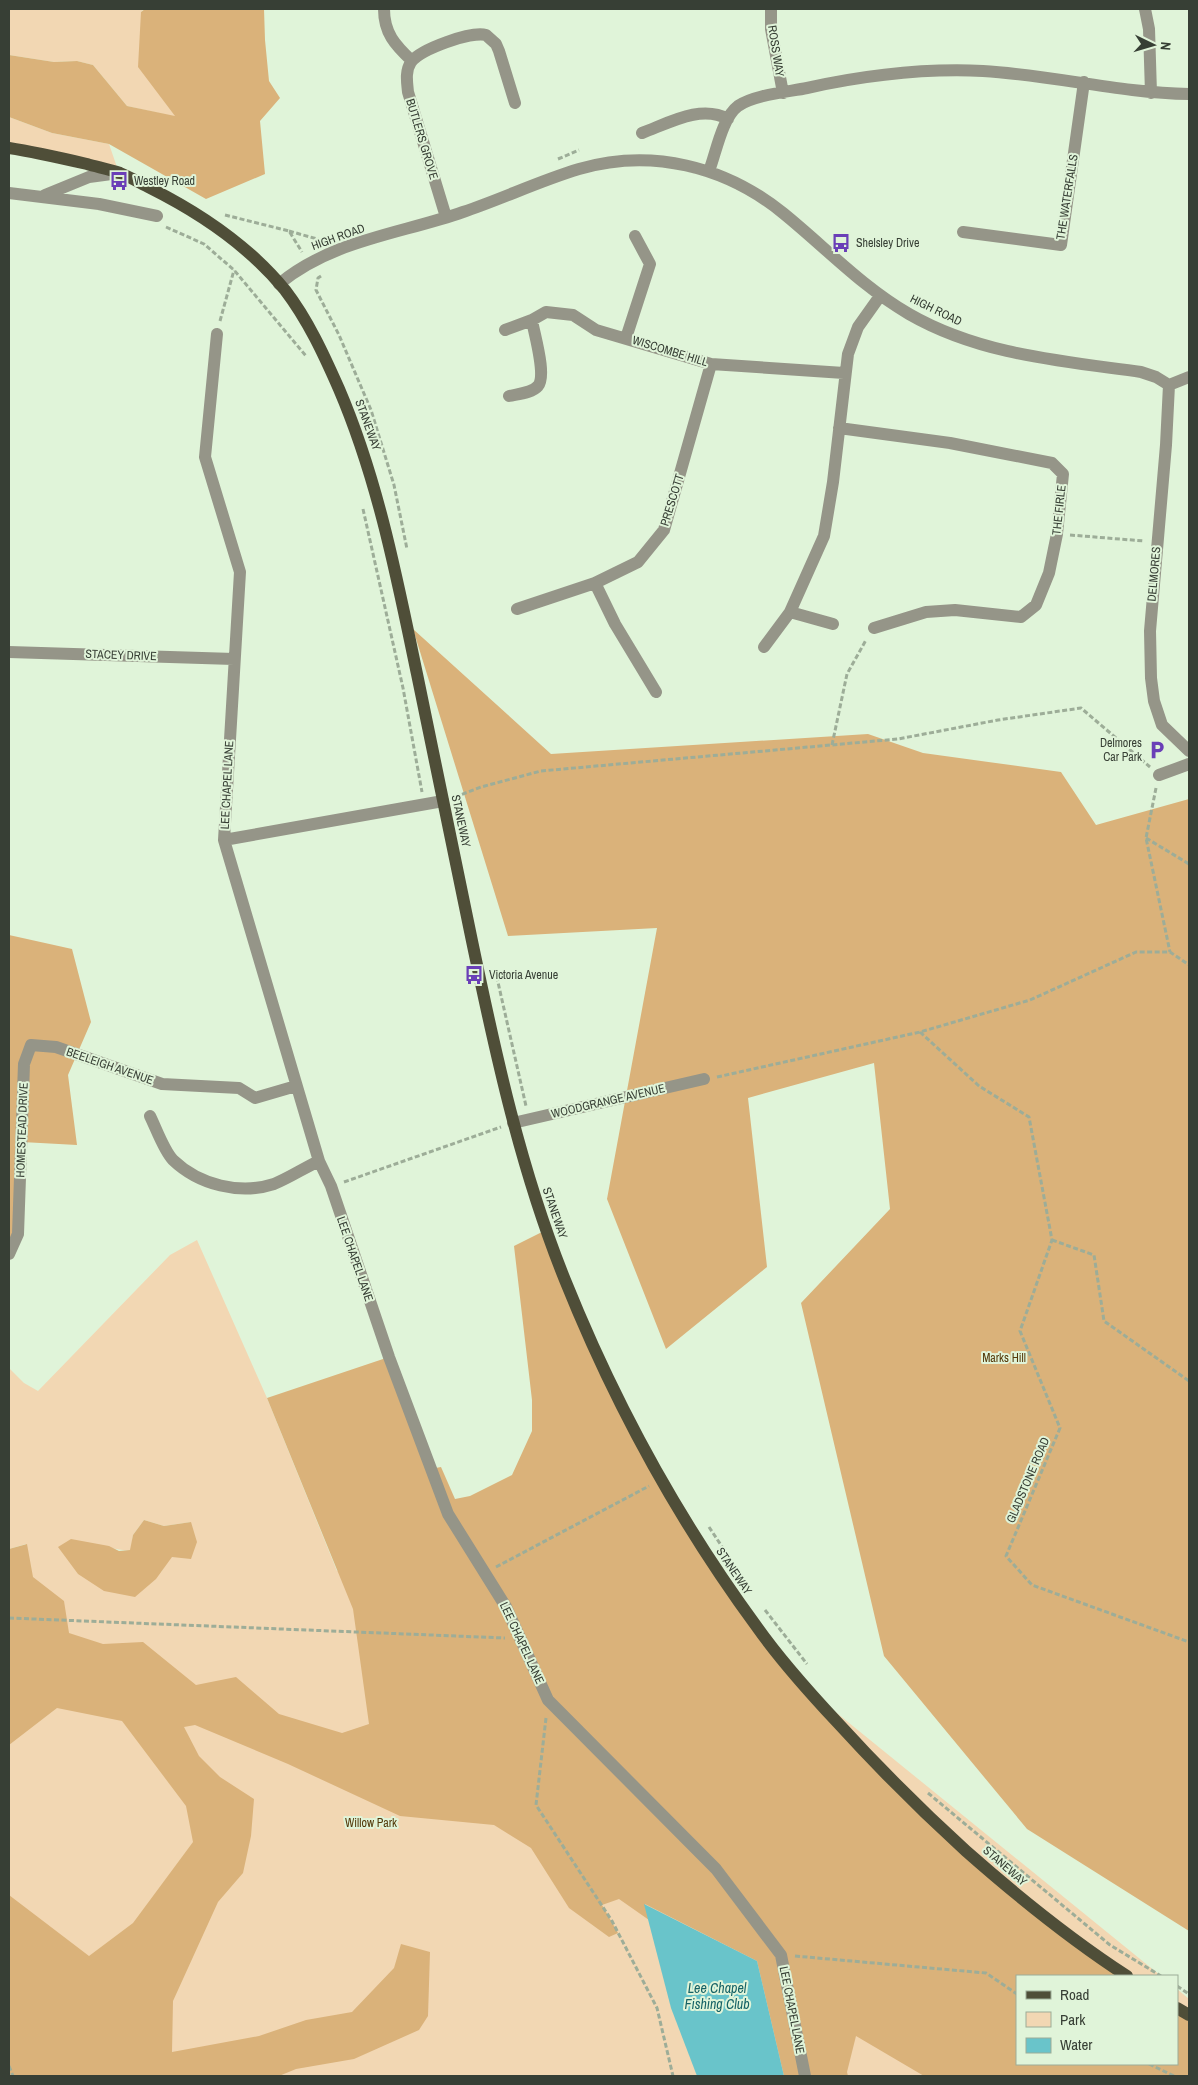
<svg xmlns="http://www.w3.org/2000/svg" width="1198" height="2085" font-family="'Archivo Narrow',sans-serif">
<style>
.green{fill:#f2d7b3;fill-rule:evenodd}
.forest{fill:#dab27a}
.water{fill:#69c4ca}
.lines{fill:none;stroke-linecap:round;stroke-linejoin:round}
.path{stroke:#9dad98;stroke-width:3;stroke-dasharray:5 2.5;stroke-linecap:butt}
.minor{stroke:#959588;stroke-width:12}
.major{stroke:#4f4e38;stroke-width:12}
.labels{text-anchor:middle;dominant-baseline:central;stroke-width:4;stroke-linejoin:round;paint-order:stroke}
.street-label{font-size:12px;fill:#373f35;stroke:#e0f4d9}
.poi-label{font-size:12px;fill:#373f35;stroke:#e0f4d9;text-anchor:start}
.park-label{font-size:12px;fill:#533809;stroke:#e0f4d9}
.water-label{font-size:14px;font-style:italic;fill:#146165;stroke:#e0f4d9}
</style>
<rect width="100%" height="100%" fill="#e0f4d9"/>
<!-- green -->
<path class="green" d="M9 9H144L141 12 176 117 127 106 93 65 77 61 54 62 9 55Z
M9 117 52 133 109 144 119 173 9 148Z
M197 1240 267 1398 337 1571 470 1569 806 1688 1161 1976H1017V2064H1177V1989L1189 1999V2076H9V1574L26 1544 9 1549V1368L24 1383 38 1391 170 1255ZM144 1520 164 1526 191 1522 161 1572 94 1544C107 1546 118 1551 131 1550L133 1535Z"/>
<!-- forest -->
<path class="forest" d="M145 9H264L265 40 269 81 280 98 260 121 265 174 206 199 109 144 52 133 9 117V55L54 62 77 61 93 65 127 106 175 116 138 67 141 12Z
M413 629 551 754 868 734 923 753 1061 772 1096 825 1189 799V1931L1027 1829 884 1656 801 1303 890 1209 874 1063 748 1098 767 1267 666 1349 607 1199 657 928 508 936Z
M9 935 72 949 91 1022 68 1075 77 1145 22 1142 18 1234 9 1254Z
M546 1230 623 1407 759 1631 935 1823 1127 1976H1017V2064H1177V2008L1189 2015V2076H924L856 2036 847 2072 848 2076H784L757 1961 645 1904 649 1920 619 1899 602 1905 618 1933 609 1937 569 1908 531 1848 494 1825 400 1816 288 1764 195 1725 184 1727 199 1756 220 1777 254 1799 251 1836 243 1873 218 1902 173 2001 172 2052 259 2036 306 2020 352 2012 394 1968 401 1944 430 1952 428 2016 419 2030 354 2059 296 2069 279 2076H9V1895L89 1956 133 1923 193 1842 186 1806 122 1721 57 1708 9 1745V1549L27 1544 33 1577 64 1601 69 1633 103 1644 143 1642 196 1685 236 1677 279 1714 342 1733 369 1724 353 1609 267 1398 389 1357 430 1469 441 1467 455 1499 470 1496 512 1475 532 1431V1400L514 1246Z
M144 1520 164 1526 191 1522 197 1542 191 1559 172 1557 156 1579 135 1597 104 1591 78 1574 58 1547 71 1539 109 1546 119 1551 130 1550 133 1535Z"/>
<!-- water -->
<path class="water" d="M644 1904 757 1961 784 2076H697L671 2008Z"/>
<g class="lines">
<!-- path -->
<path class="path" d="M558 159 579 150
M225 215 289 231 302 252
M166 227 204 244 234 270 306 356
M289 231 324 241
M321 276 318 278 316 290 339 335 371 410 394 485 407 549
M220 321 234 270
M363 509 403 688 422 792
M1070 535 1144 541
M832 745 847 674 866 640
M1156 788 1146 838 1170 952
M455 797 481 787 541 771 898 739 998 720 1081 708 1150 767
M1146 838 1189 864
M495 969 526 1106
M920 1032 979 1086 1029 1117 1052 1240 1020 1331 1060 1428 1006 1556 1032 1585 1189 1642
M717 1077 920 1032 1030 1000 1136 952H1170L1189 965
M344 1182 501 1127
M1052 1240 1094 1255 1104 1321 1189 1381
M709 1527 740 1574
M496 1567 649 1486
M765 1610 807 1664
M9 1618 505 1638
M546 1718 536 1805 612 1921 657 2008 673 2076
M928 1793 1110 1945 1161 1976
M795 1956 986 1973 1017 1994
M1177 1986 1189 1994
M1149 2064 1174 2076
M9 2066 13 2076"/>
<!-- minor -->
<path class="minor" d="M384 9C384 33 395 45 412 61
M771 9V29L783 93
M1145 9 1149 29 1151 93
M642 133C669 123 701 104 728 119
M709 171C716 153 722 118 738 106 754 95 787 92 807 88 866 75 923 68 983 71 1052 75 1120 93 1189 94
M9 193 99 204 157 216
M45 195 89 177 119 173
M446 217 408 92C407 82 405 71 411 62 421 49 471 31 486 35L496 44 499 51 515 103
M963 232 1061 245 1084 82
M279 284C332 240 400 234 463 212 502 199 539 181 579 169 651 148 725 166 783 213 825 247 861 286 909 314 980 355 1062 361 1141 372L1156 377 1169 385
M505 330 532 320 546 312 573 315 596 330 711 364 844 373
M217 334 205 457 240 572 224 840 319 1161 331 1186 389 1357 448 1514 506 1607 548 1700 716 1869 781 1955 805 2076
M626 338 650 264 635 236
M1169 385 1166 445 1150 631 1151 678 1154 701 1162 725 1189 751
M1169 385 1189 377
M509 396C518 394 532 393 538 386 547 375 534 334 532 320
M839 428 950 443 1052 463 1063 474 1057 534 1049 573 1036 605 1021 617 955 610 926 612 874 628
M595 583 615 624 656 692
M517 609 595 583 638 562 664 530 711 364
M790 612 833 624
M764 647 790 612 824 536 833 482 848 354 858 327 880 296
M9 652 234 659
M1159 775 1189 764
M224 840 443 801
M150 1116C156 1128 164 1151 173 1160 199 1185 240 1195 274 1184 289 1178 304 1168 319 1161
M513 1123 704 1079
M9 1254 18 1234 24 1064 31 1045 56 1047 162 1084 239 1088 255 1098 296 1086"/>
<!-- major -->
<path class="major" d="M9 148C35 152 61 158 87 164 97 167 109 169 120 173 130 177 140 183 150 188 200 213 249 246 285 290 308 320 324 355 339 389 378 480 397 578 417 674 435 763 453 852 472 941 496 1056 521 1171 565 1280 614 1402 679 1521 757 1627 781 1661 809 1692 837 1722 878 1767 921 1810 966 1851 1017 1896 1070 1939 1127 1976
M1177 2008 1189 2015"/>
</g>
<!-- icons -->
<defs>
<g id="bus-bare" transform="scale(1.5)"><path d="M-5-6H5V4H4V6H2V4H-2V6H-4V4H-5ZM-3.5-4V0h7V-4ZM-3.5 1.2v1.5H-2V1.2ZM2 1.2v1.5H3.5V1.2Z" fill="#6a3fb7" stroke="#e0f4d9" stroke-width="2.5" paint-order="stroke"/></g>
<g id="parking-bare" transform="scale(1.5)"><path d="M-3.5-5.5H1a3.5 3.5 0 0 1 0 7H-1V5.5H-3.5ZM-1-3.4V-.6H.8a1.4 1.4 0 0 0 0-2.8Z" fill="#6a3fb7" stroke="#e0f4d9" stroke-width="2.5" paint-order="stroke"/></g>
</defs>
<g fill-rule="evenodd">
<use href="#bus-bare" x="119" y="181"/>
<use href="#bus-bare" x="841" y="243"/>
<use href="#parking-bare" x="1157" y="750"/>
<use href="#bus-bare" x="474" y="975"/>
</g>
<g class="labels">
<!-- street labels -->
<g class="street-label">
<text transform="translate(776 51) rotate(81)">ROSS WAY</text>
<text transform="translate(422 139) rotate(73)">BUTLERS GROVE</text>
<text transform="translate(1067 197) rotate(-81)">THE WATERFALLS</text>
<text transform="translate(338 237) rotate(-20)">HIGH ROAD</text>
<text transform="translate(936 310) rotate(26)">HIGH ROAD</text>
<text transform="translate(670 351) rotate(17)">WISCOMBE HILL</text>
<text transform="translate(368 425) rotate(70)">STANEWAY</text>
<text transform="translate(672 500) rotate(-73)">PRESCOTT</text>
<text transform="translate(1059 510) rotate(-84)">THE FIRLE</text>
<text transform="translate(1154 574) rotate(-85)">DELMORES</text>
<text transform="translate(121 655) rotate(2)">STACEY DRIVE</text>
<text transform="translate(227 785) rotate(-87)">LEE CHAPEL LANE</text>
<text transform="translate(461 821) rotate(78)">STANEWAY</text>
<text transform="translate(110 1066) rotate(19)">BEELEIGH AVENUE</text>
<text transform="translate(608 1101) rotate(-13)">WOODGRANGE AVENUE</text>
<text transform="translate(22 1130) rotate(-88)">HOMESTEAD DRIVE</text>
<text transform="translate(555 1213) rotate(71)">STANEWAY</text>
<text transform="translate(355 1259) rotate(71)">LEE CHAPEL LANE</text>
<text transform="translate(1028 1480) rotate(-67)">GLADSTONE ROAD</text>
<text transform="translate(734 1571) rotate(56)">STANEWAY</text>
<text transform="translate(522 1643) rotate(65)">LEE CHAPEL LANE</text>
<text transform="translate(1005 1866) rotate(41)">STANEWAY</text>
<text transform="translate(792 2010) rotate(79)">LEE CHAPEL LANE</text>
</g>
<!-- poi labels -->
<g class="poi-label">
<text x="134" y="181">Westley Road</text>
<text x="856" y="243">Shelsley Drive</text>
<text x="1142" y="743" text-anchor="end">Delmores<tspan x="1142" dy="14">Car Park</tspan></text>
<text x="489" y="975">Victoria Avenue</text>
</g>
<!-- park labels -->
<g class="park-label">
<text x="1004" y="1358">Marks Hill</text>
<text x="371" y="1823">Willow Park</text>
</g>
<!-- water labels -->
<g class="water-label">
<text x="717" y="1988">Lee Chapel<tspan x="717" dy="16">Fishing Club</tspan></text>
</g>
</g>
<!-- border -->
<rect width="1198" height="2085" fill="none" stroke="#373f35" stroke-width="20"/>
<!-- legend -->
<rect x="1016" y="1975" width="162" height="90" fill="#e0f4d9" stroke="#9cac97"/>
<rect x="1026" y="1991" width="25" height="8" fill="#4f4e38" stroke="#9cac97"/>
<text x="1060" y="2000" font-size="15" fill="#373f35">Road</text>
<rect x="1026" y="2012" width="25" height="15" fill="#f2d7b3" stroke="#9cac97"/>
<text x="1060" y="2025" font-size="15" fill="#373f35">Park</text>
<rect x="1026" y="2038" width="25" height="15" fill="#69c4ca" stroke="#9cac97"/>
<text x="1060" y="2050" font-size="15" fill="#373f35">Water</text>
<!-- north arrow -->
<g transform="translate(1153 45) rotate(95)" stroke="#e0f4d9" stroke-width="4" paint-order="stroke">
<path d="M0-4L9 19L0 12L-9 19Z" fill="#373f35"/>
<text y="-8" font-size="14" font-weight="bold" text-anchor="middle" fill="#373f35">N</text>
</g>
</svg>
